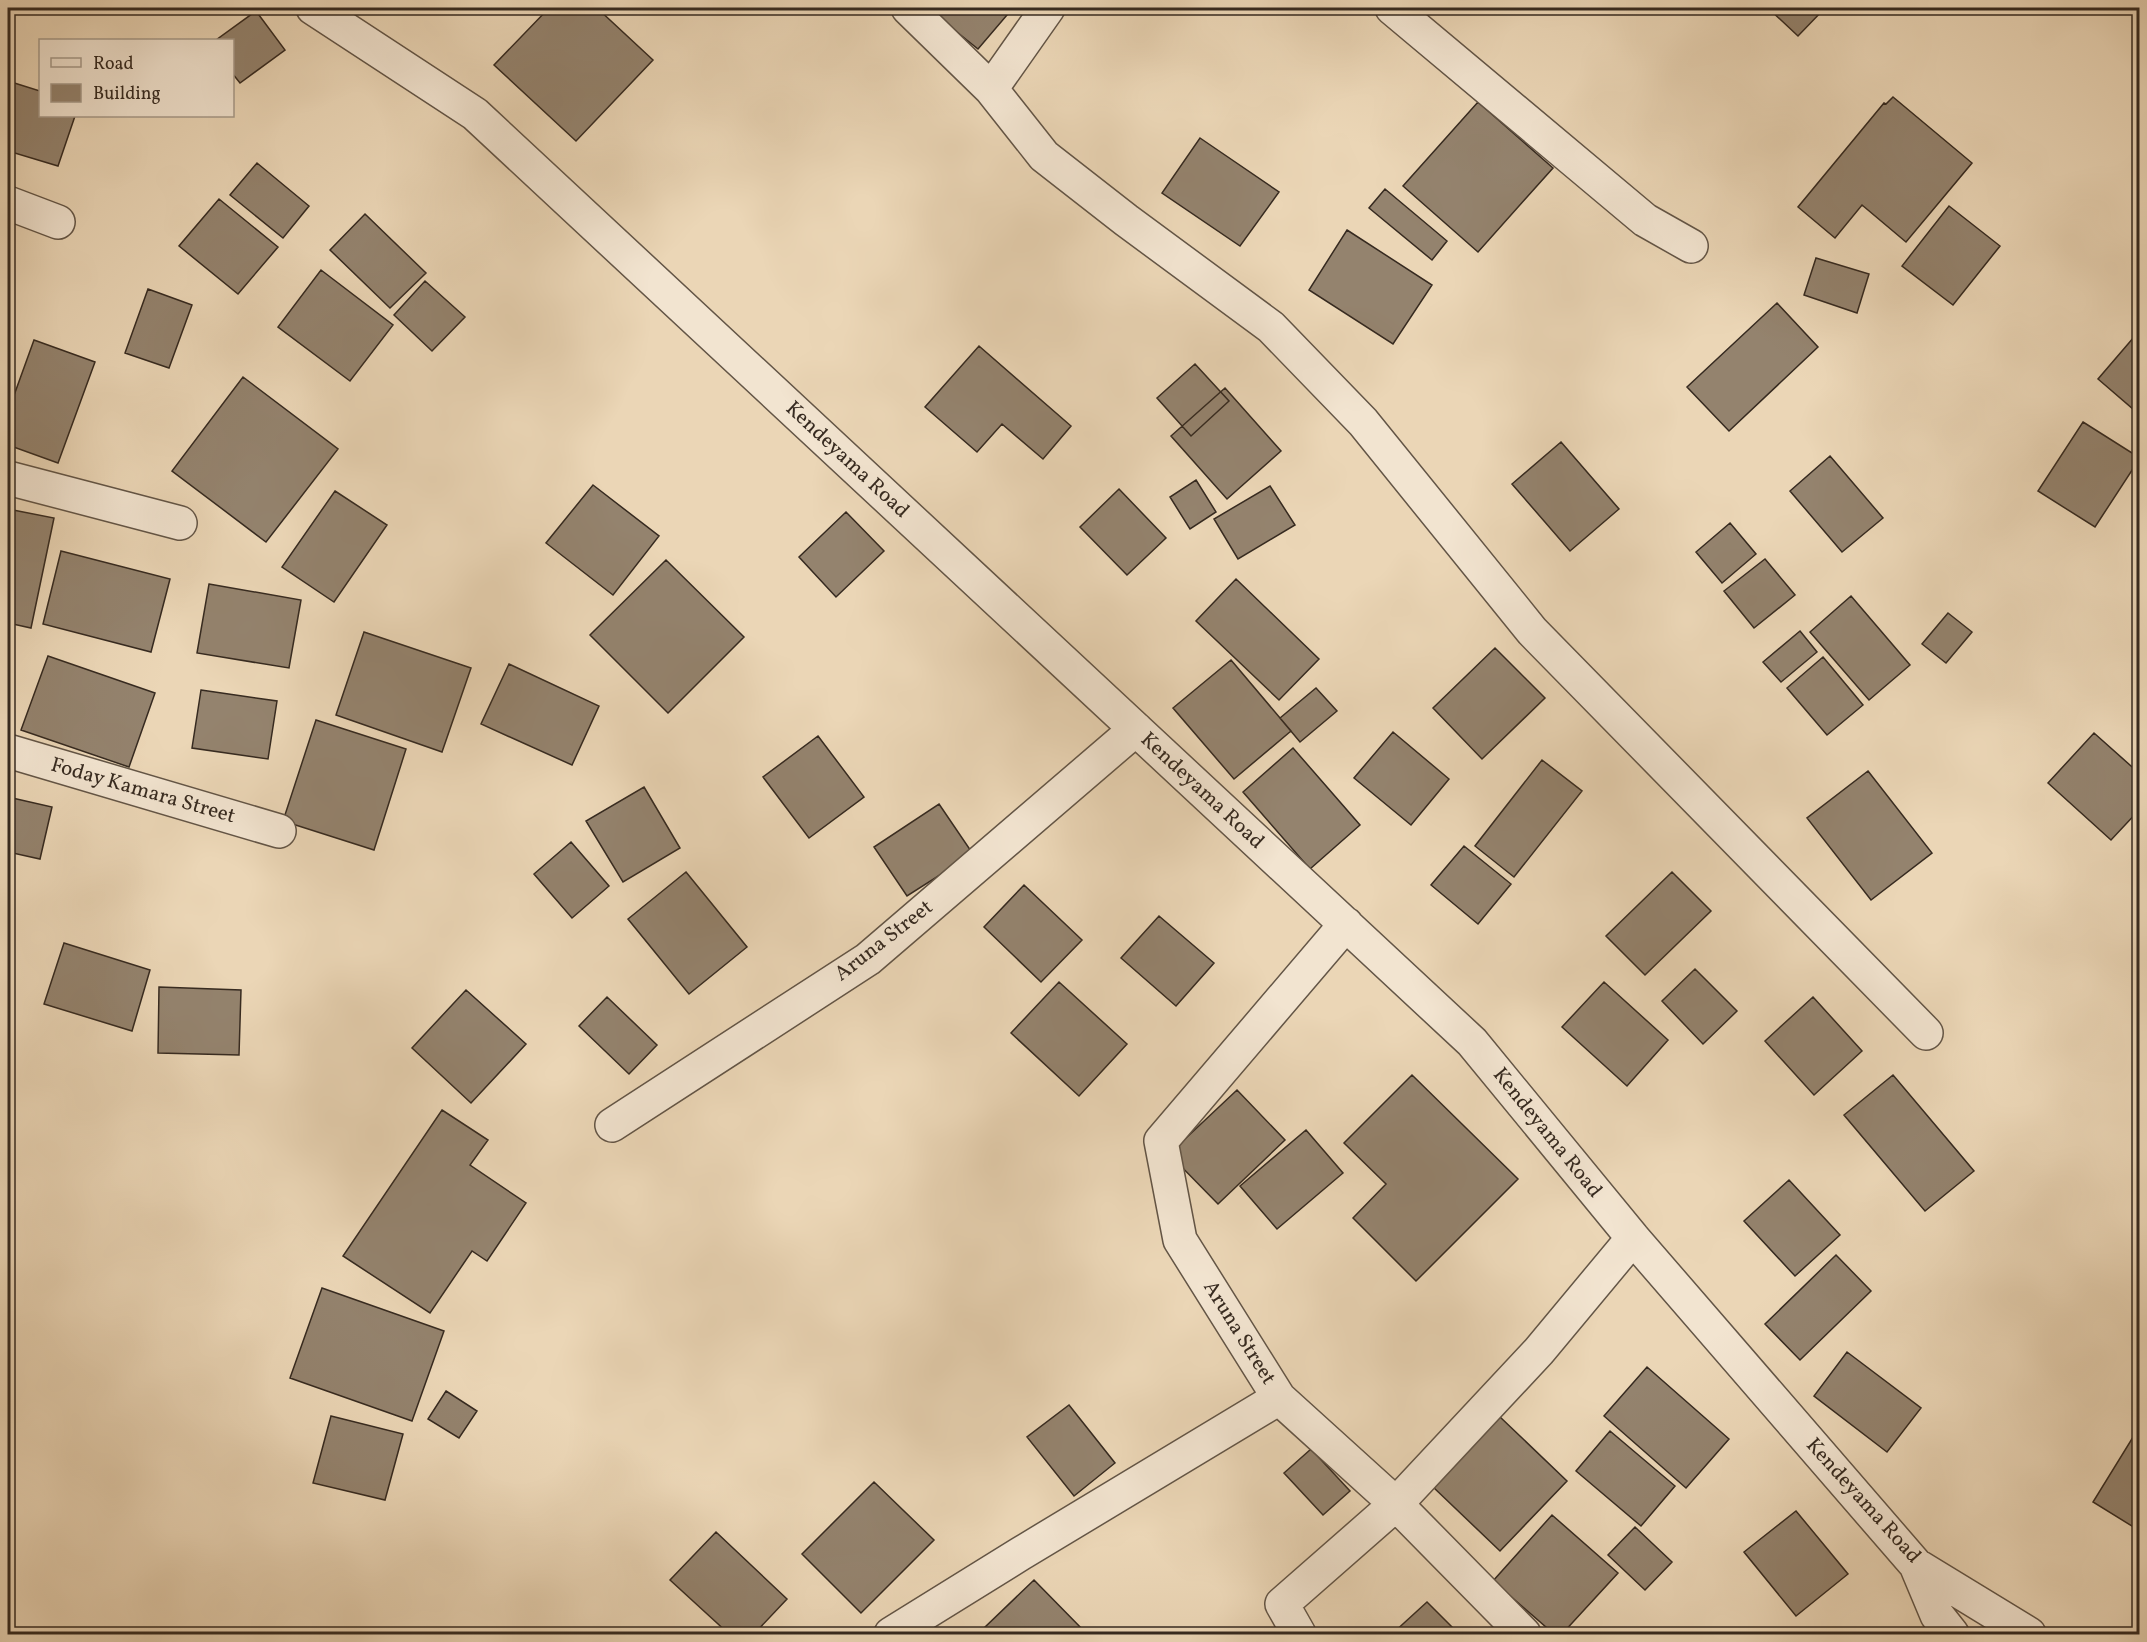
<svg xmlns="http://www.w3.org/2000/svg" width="2147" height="1642" font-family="Vollkorn,serif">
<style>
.building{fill:#94836e;stroke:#362a20;stroke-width:1.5}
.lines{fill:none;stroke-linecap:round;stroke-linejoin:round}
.minor-casing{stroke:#635546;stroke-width:36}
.minor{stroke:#f2e4d0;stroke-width:33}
.labels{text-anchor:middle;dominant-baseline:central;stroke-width:5;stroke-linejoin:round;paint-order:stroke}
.street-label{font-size:21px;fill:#362a20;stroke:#f2e4d0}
</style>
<rect width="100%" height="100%" fill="#ebd6b6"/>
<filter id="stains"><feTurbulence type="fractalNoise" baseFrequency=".00333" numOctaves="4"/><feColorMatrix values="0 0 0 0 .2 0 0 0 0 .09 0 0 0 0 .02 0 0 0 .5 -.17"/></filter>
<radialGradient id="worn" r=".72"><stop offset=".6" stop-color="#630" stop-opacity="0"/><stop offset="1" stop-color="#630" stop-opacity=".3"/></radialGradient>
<!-- building -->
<path class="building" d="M549 8H597L653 60 576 141 494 65Z
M927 8H1013L978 49Z
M1768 8H1825L1798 36Z
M256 11 285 50 240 83 232 73V40H216Z
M8 81 40 91V116H75L58 166 8 151Z
M1893 97 1972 163 1906 242 1862 205 1835 238 1798 207 1884 103 1886 104Z
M1478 102 1553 168 1478 252 1403 186Z
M1200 138 1279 192 1240 246 1162 193Z
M257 163 309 206 283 238 230 195Z
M1385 189 1447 241 1432 260 1369 208Z
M219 199 278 247 238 294 179 246Z
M1949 206 2000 246 1953 305 1902 266Z
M365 214 426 273 390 308 330 250Z
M1347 230 1432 285 1393 344 1309 290Z
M1816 258 1869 274 1857 313 1804 295Z
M321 270 393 325 350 381 278 327Z
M425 281 465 317 432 351 394 315Z
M148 289 192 305 169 368 125 353Z
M1777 303 1818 347 1729 431 1687 387Z
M2140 330V415L2098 379Z
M34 340 95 362 58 463 8 445V412Z
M979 346 1071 426 1043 459 1002 424 977 452 925 407Z
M1195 364 1229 401 1191 436 1157 398Z
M243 377 338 449 266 542 172 471Z
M1225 388 1281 451 1227 499 1171 436Z
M2083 422 2140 458 2095 527 2038 491Z
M1561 442 1619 509 1570 551 1512 484Z
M1830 456 1883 518 1842 552 1790 491Z
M1196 480 1216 512 1190 529 1170 497Z
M593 485 659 536 613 595 546 543Z
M1270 486 1295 525 1238 559 1214 519Z
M1119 489 1166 538 1127 575 1080 527Z
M335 491 387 525 334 602 282 567Z
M8 509 54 518 31 628 8 623Z
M846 512 884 551 836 597 799 557Z
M1730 523 1756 554 1722 583 1696 552Z
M61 551 170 579 151 652 43 624Z
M1765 559 1795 595 1754 628 1724 591Z
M666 560 744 637 668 713 590 635Z
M1236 579 1319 659 1279 700 1196 621Z
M209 584 301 600 289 668 197 653Z
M1851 596 1910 665 1869 700 1810 632Z
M1948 613 1972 632 1946 663 1922 644Z
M1800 631 1817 652 1781 682 1763 662Z
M364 632 471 668 442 752 336 715Z
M1495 648 1545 698 1482 759 1433 708Z
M48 656 155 693 129 767 21 730Z
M1823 657 1863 705 1827 735 1787 688Z
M1231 660 1291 731 1234 779 1173 708Z
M509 664 599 706 572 765 481 724Z
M1316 688 1337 711 1300 742 1280 718Z
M201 690 277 701 268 759 192 748Z
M316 720 406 749 374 850 283 821Z
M1393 732 1449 779 1411 825 1354 778Z
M2094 733 2140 774V809L2111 840 2048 783Z
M818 736 864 797 809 838 763 777Z
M1293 748 1360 825 1310 869 1243 792Z
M1542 760 1582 791 1514 877 1475 846Z
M1868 771 1932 853 1871 900 1807 818Z
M644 787 680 848 623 882 586 821Z
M8 797 52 807 40 859 8 852Z
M939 804 973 854 907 896 874 847Z
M571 842 609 886 572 918 534 874Z
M1464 846 1511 884 1478 924 1431 885Z
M686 872 747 947 689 994 628 919Z
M1672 872 1711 911 1645 975 1606 936Z
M1024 885 1082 940 1041 982 984 927Z
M1159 916 1214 963 1176 1006 1121 958Z
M64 943 150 970 132 1031 44 1004Z
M1695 969 1737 1011 1703 1044 1662 1001Z
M1059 982 1127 1044 1079 1096 1011 1033Z
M1604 982 1668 1040 1627 1086 1562 1027Z
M159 987 241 990 239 1055 158 1053Z
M466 990 526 1044 471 1103 412 1048Z
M607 997 657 1045 629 1074 579 1026Z
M1813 997 1862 1051 1814 1095 1765 1041Z
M1412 1075 1518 1179 1416 1281 1353 1218 1386 1184 1344 1143Z
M1893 1075 1974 1171 1925 1211 1844 1115Z
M1237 1090 1285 1140 1218 1204 1169 1154Z
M442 1110 488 1140 470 1165 526 1203 487 1261 472 1251 430 1313 343 1256Z
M1306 1130 1343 1173 1277 1229 1240 1186Z
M1789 1180 1840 1235 1795 1276 1744 1221Z
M1836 1255 1871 1291 1800 1360 1765 1324Z
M322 1288 444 1331 412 1421 290 1378Z
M1847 1352 1921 1408 1887 1452 1814 1396Z
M1647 1367 1729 1439 1686 1488 1604 1416Z
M446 1391 477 1411 459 1438 428 1419Z
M1069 1405 1115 1463 1074 1496 1027 1437Z
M331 1416 403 1434 385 1500 313 1483Z
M1499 1416 1567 1481 1500 1551 1432 1486Z
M2138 1429H2140V1531L2093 1502Z
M1610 1431 1675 1486 1641 1526 1576 1471Z
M1311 1449 1350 1491 1323 1515 1284 1473Z
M874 1482 934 1540 861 1613 802 1554Z
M1796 1511 1848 1574 1796 1616 1744 1552Z
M1552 1515 1618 1573 1562 1634H1554L1493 1581Z
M1635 1527 1672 1562 1645 1590 1608 1555Z
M716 1532 787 1599 754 1634H729L670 1580Z
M1034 1580 1087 1634H989L983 1629Z
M1427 1602 1459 1634H1392Z"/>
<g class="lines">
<!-- minor casing -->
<g class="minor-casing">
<path id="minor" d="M313 8 475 114 1472 1042 1633 1238 1916 1565 2029 1634
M908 8 991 89 1048 8
M1392 8 1645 220 1691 246
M991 89 1044 156 1126 220 1271 327 1363 422 1532 631 1926 1033
M8 203 58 222
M8 478 180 523
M8 751 279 831
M612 1125 868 959 1136 729
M1279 1398 1396 1504 1524 1634
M1916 1565 1937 1615 1952 1634
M891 1634 1020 1554 1279 1398 1180 1240 1161 1141 1346 924
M1299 1634 1282 1604 1396 1504 1539 1351 1633 1238"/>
</g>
<!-- minor -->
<use href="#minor" class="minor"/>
</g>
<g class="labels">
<!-- street labels -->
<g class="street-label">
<text transform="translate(847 460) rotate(43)">Kendeyama Road</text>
<text transform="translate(143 791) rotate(16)">Foday Kamara Street</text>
<text transform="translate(1202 791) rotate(43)">Kendeyama Road</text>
<text transform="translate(884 941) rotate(-38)">Aruna Street</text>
<text transform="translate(1547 1133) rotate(51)">Kendeyama Road</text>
<text transform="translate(1239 1333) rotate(58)">Aruna Street</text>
<text transform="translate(1863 1501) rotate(48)">Kendeyama Road</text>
</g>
</g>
<!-- margin -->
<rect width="2147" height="1642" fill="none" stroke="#ebd6b6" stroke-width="30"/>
<rect x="9" y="9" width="2129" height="1624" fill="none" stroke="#362a20" stroke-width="3"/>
<rect x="15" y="15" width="2117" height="1612" fill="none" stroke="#362a20" stroke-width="1.5"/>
<!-- legend -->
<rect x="39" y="39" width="195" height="78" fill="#f2e4d0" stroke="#a79a8a" stroke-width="1.5"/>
<rect x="51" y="58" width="30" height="9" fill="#f2e4d0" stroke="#a79a8a" stroke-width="1.5"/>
<text x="93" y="69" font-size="18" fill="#362a20">Road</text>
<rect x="51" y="84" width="30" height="18" fill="#94836e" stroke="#a79a8a" stroke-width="1.5"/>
<text x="93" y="99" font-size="18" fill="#362a20">Building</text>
<rect width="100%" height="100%" filter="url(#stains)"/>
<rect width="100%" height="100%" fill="url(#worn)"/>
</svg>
